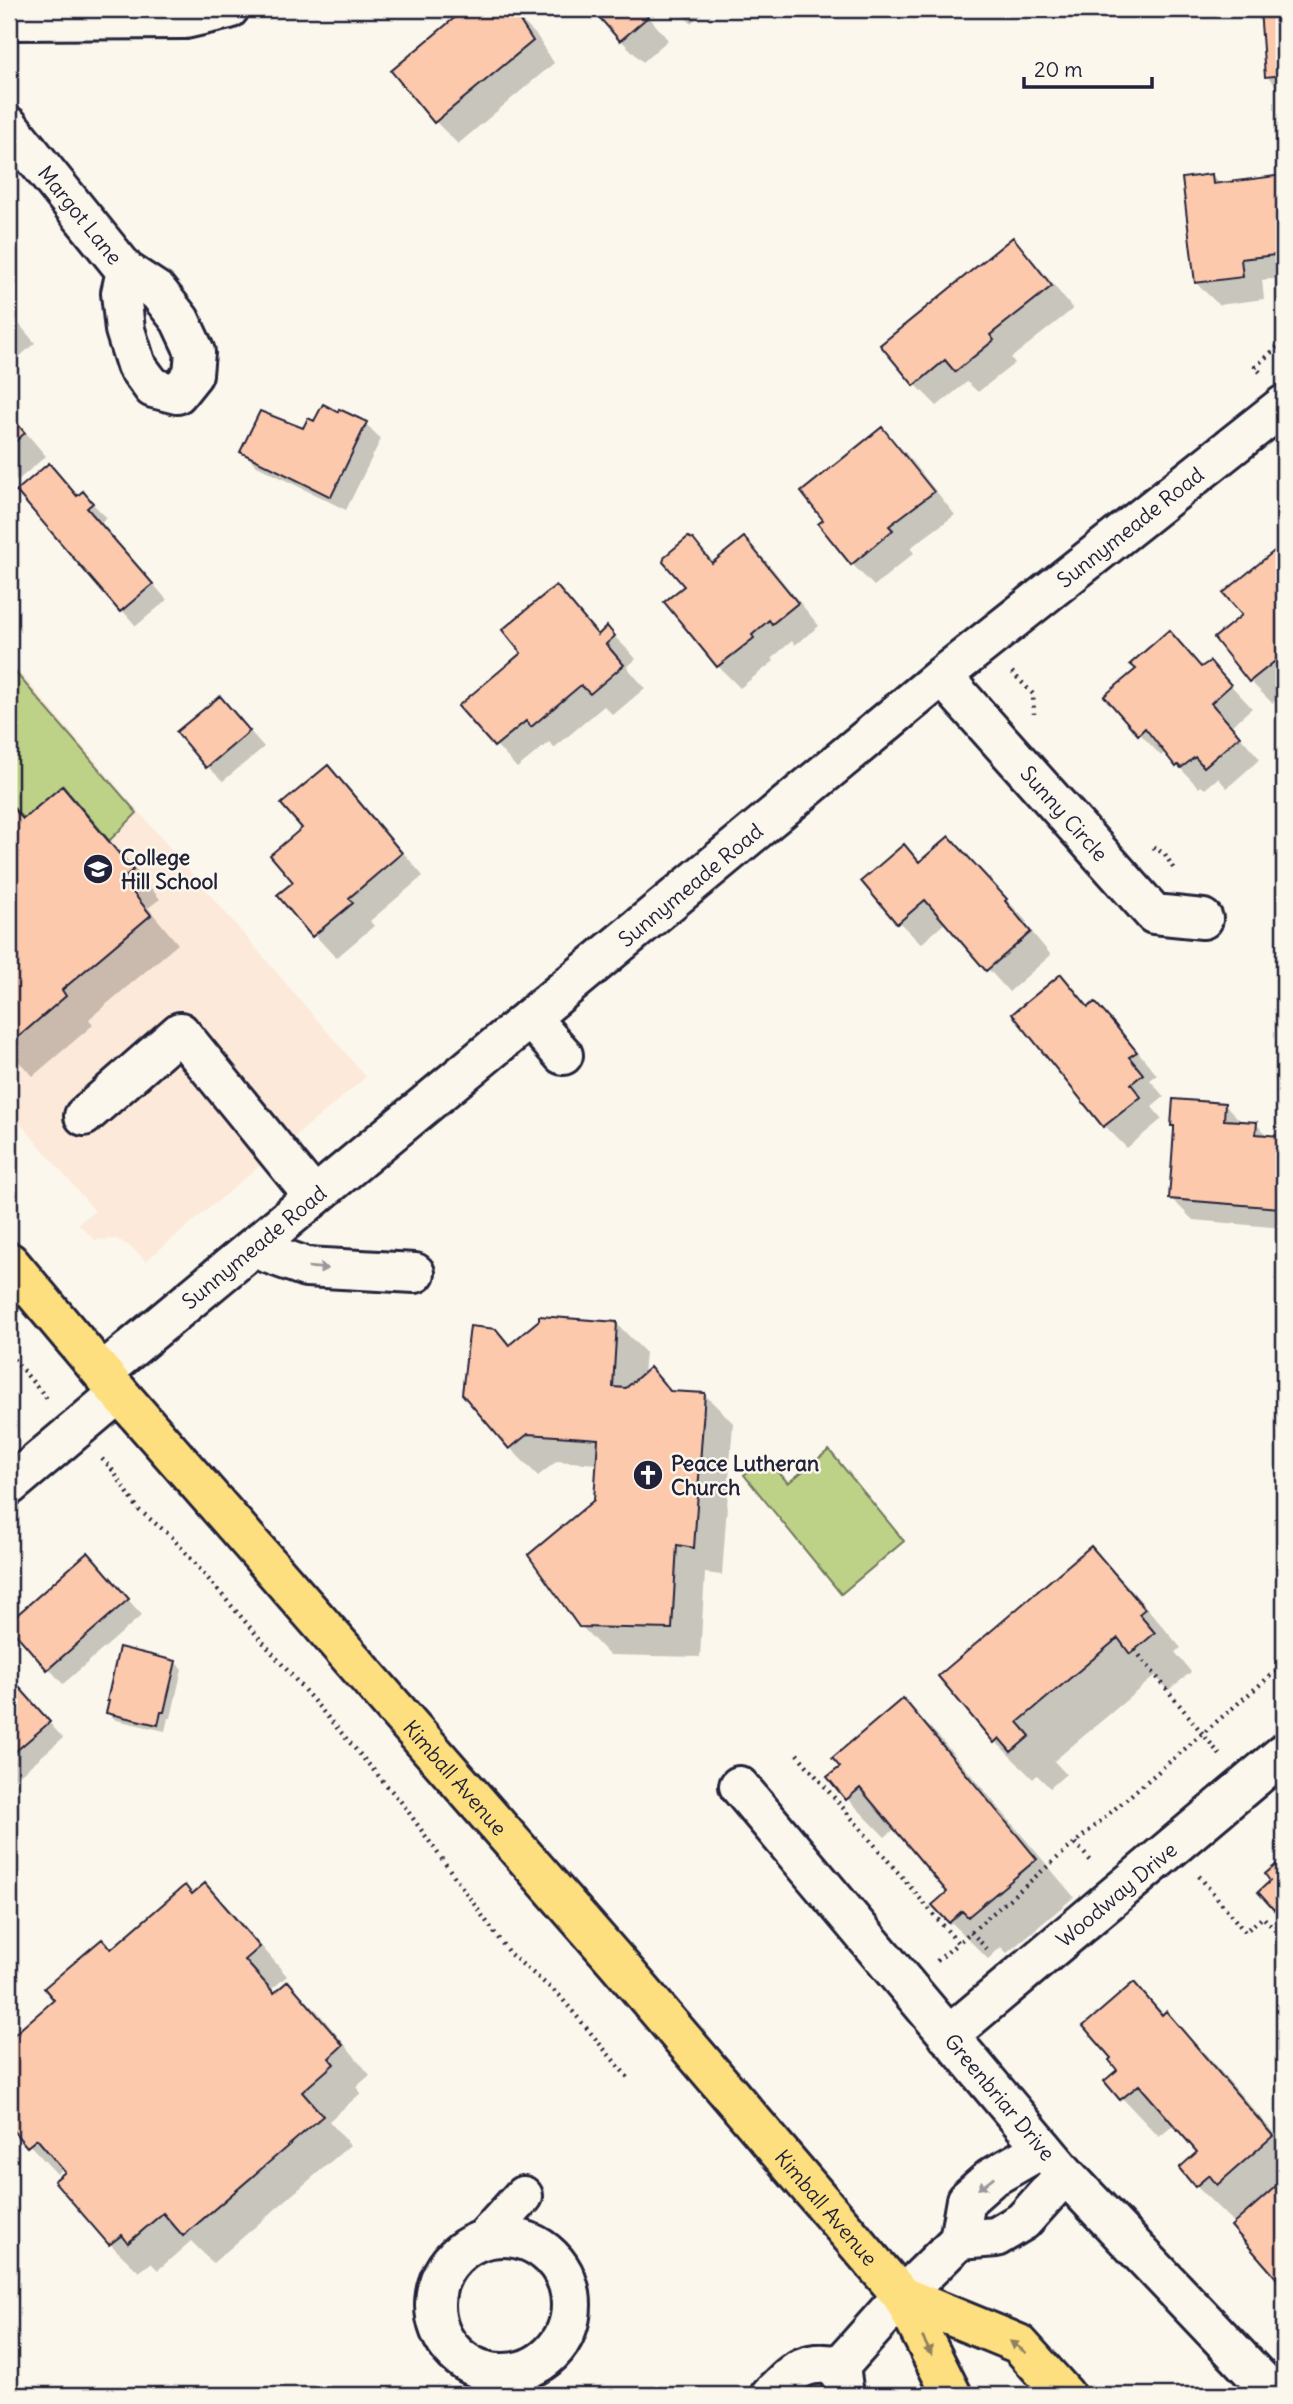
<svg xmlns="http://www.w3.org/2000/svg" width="1293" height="2404" font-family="Delius,sans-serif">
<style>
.built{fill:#fce9d9}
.green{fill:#bed287;stroke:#707a61;stroke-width:2}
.shadow{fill:#0003}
.building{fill:#fdc9ad;stroke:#22223b;stroke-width:2}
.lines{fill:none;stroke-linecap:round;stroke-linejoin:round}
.minor-casing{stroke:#22223b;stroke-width:44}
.major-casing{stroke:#22223b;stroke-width:44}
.path{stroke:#22223b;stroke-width:4.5;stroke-dasharray:2 5;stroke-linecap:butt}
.minor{stroke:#fbf7ec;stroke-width:38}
.major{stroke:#fddf80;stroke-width:38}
.oneway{fill:#99979c}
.oneway2{fill:#90805e}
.labels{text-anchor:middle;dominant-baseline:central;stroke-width:5;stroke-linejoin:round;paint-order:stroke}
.street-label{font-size:21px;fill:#22223b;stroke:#fbf7ec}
.poi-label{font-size:21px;font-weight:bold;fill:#22223b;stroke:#fbf7ec;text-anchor:start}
</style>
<rect width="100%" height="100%" fill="#fbf7ec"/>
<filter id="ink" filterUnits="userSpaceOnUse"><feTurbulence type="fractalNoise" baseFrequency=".0143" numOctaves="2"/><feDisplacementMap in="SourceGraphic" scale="14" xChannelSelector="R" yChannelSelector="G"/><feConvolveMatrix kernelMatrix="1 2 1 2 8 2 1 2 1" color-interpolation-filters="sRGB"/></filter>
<g filter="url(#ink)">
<!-- built -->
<path class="built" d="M9 660 366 1077 146 1261 131 1247 117 1239 95 1240 78 1224 95 1211 9 1110Z"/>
<!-- green -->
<path class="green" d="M9 665 137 813 109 841 63 786 23 819 9 803Z
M829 1450 904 1541 841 1594 744 1475 766 1457 788 1483Z"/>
<!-- shadow -->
<path class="shadow" d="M468 9H510L537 36 554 63 458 144 436 122 393 71Z
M589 9H647L644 11 668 40 643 62Z
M676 9H708L691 23Z
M1262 9H1284V94L1267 76Z
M1212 175 1221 185 1284 177V278L1262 280 1264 299 1219 305 1196 283Z
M1013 240 1035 262 1073 309 1011 358 1015 363 978 392 967 382 937 406 915 384Z
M9 312 35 343 9 366Z
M9 413 46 456 17 481 9 472Z
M315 424H366L381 439 346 510 257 466 242 451Z
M882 429 904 451 955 515 910 548 914 553 874 586 852 564Z
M49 465 79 498 83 494 107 518 101 523 167 600 136 626 19 491Z
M744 539 766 561 819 626 795 645 792 641 772 658 774 661 740 688 718 666 667 602 686 586 692 540 715 563Z
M1284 545V694L1272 703 1250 681 1216 639 1244 616 1226 593Z
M556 587 600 635 607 629 629 651 636 659 627 667 645 688 613 715 604 706 554 748 549 742 517 768 461 706 524 653Z
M1169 632 1203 668 1210 663 1252 708 1231 726 1260 759 1227 788 1218 778 1205 789 1201 786 1199 788 1165 752 1161 756 1106 697 1138 669Z
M234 713 264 747 223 781 208 767Z
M328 767 350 789 423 876 370 921 374 926 336 958 279 896 296 882Z
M62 788 90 816 160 899 148 908 178 944 89 1019 93 1025 33 1076 9 1052V800L25 820Z
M971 861 1027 922 1025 924 1051 955 1009 992 946 922 921 944 899 922 920 864Z
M1061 977 1090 1008 1095 1004 1117 1026 1157 1075 1150 1080 1164 1097 1152 1107 1162 1119 1127 1148 1105 1126 1015 1014Z
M1224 1104 1243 1123 1256 1124 1269 1137 1279 1138 1284 1143V1228L1193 1220 1171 1198 1176 1128 1173 1125Z
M616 1323 645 1352 643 1375 650 1370 673 1393 705 1395 733 1423 722 1575 705 1573 700 1657 609 1655 581 1626 598 1464 557 1461 538 1476 510 1448 464 1393 495 1330 510 1346Z
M1091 1549 1128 1586 1181 1648 1175 1652 1191 1672 1169 1690 1155 1676 1054 1761 1066 1774 1050 1788 1037 1775 1033 1779 995 1741Z
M88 1555 142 1615 63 1684 9 1624Z
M175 1662 182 1669 171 1718H168L165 1731 116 1720 108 1713Z
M11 1680 63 1738 9 1784V1682Z
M903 1700 940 1738 1074 1897 1007 1953 1001 1947 988 1959 934 1905 950 1892 896 1828 885 1837 848 1799 830 1777 842 1767Z
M1284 1860V1918L1260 1892 1272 1881 1267 1875Z
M205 1885 233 1913 287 1976 272 1989 276 1994 288 1983 317 2011 370 2075 356 2087 361 2093 329 2121 350 2145 213 2263 191 2241 158 2270 151 2263 139 2272 110 2244 57 2181 68 2172 64 2168 57 2174 9 2123V2042L112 1951Z
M1134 1985 1203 2051 1284 2145V2284L1233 2226 1235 2224 1196 2186 1200 2152 1175 2124 1159 2137 1106 2081 1119 2070Z"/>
<!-- building -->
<path class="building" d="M465 9H512L533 41 434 123 391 71Z
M586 9H641L648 17 620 41 594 11 590 14Z
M1260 9H1284V75L1265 77Z
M1212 174 1213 184 1284 175V254L1241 259 1243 277 1195 283 1182 178Z
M1013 237 1052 286 990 335 994 340 955 372 945 360 914 386 880 345Z
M323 404 338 412 339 409 367 422 331 497 240 452 260 411 303 428 308 418 314 421Z
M9 414 25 433 9 447Z
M882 427 934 492 889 526 893 530 851 565 818 524 823 520 801 492Z
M49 463 77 496 83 491 93 503 87 508 153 584 120 612 16 491Z
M688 537 693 539 712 563 744 537 798 603 772 624 769 620 752 635 754 638 717 667 664 602 684 586 663 562 665 556Z
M1284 543V654L1249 682 1214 638 1242 615 1223 593Z
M556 585 598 635 607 626 615 636 606 644 624 665 590 694 581 685 531 727 526 721 494 747 458 706 521 653 502 630Z
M1169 630 1201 667 1210 661 1231 685 1211 703 1240 736 1204 767 1195 757 1181 768 1178 765 1176 767 1145 728 1138 735 1104 696 1136 669 1130 664Z
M220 696 250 731 206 768 176 732Z
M328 765 402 853 349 898 353 903 312 937 277 895 293 882 270 855 302 828 281 804Z
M62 786 133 870 122 879 151 915 62 990 66 996 9 1045V803L23 819Z
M949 836 1007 899 1005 901 1031 932 986 971 925 900 897 924 861 881 904 844 919 862Z
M1061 974 1088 1007 1095 1002 1116 1026 1137 1052 1129 1057 1143 1074 1131 1084 1141 1097 1103 1127 1012 1014Z
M1173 1099 1225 1103 1224 1120 1257 1122 1256 1134 1280 1136 1278 1161 1283 1162 1280 1208 1169 1199 1174 1130V1126H1171Z
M539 1316 617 1322 613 1387 626 1388 650 1367 670 1391 705 1393 694 1548 677 1545 672 1629 579 1627 528 1555 594 1500 598 1439 528 1434 509 1449 462 1394 470 1326 496 1329 509 1345 539 1320Z
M1091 1546 1145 1609 1139 1614 1155 1633 1130 1654 1118 1638 1018 1722 1030 1736 1011 1752 999 1738 994 1743 938 1676Z
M88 1552 129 1599 47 1670 9 1626V1622Z
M119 1647 176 1661 164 1712H161L158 1725 106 1713 109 1701H107Z
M11 1678 50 1722 9 1757V1680Z
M903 1698 1037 1859 968 1917 962 1911 949 1923 932 1905 947 1892 860 1788 846 1800 827 1777 840 1767 832 1758Z
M1284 1858V1901L1274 1910 1258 1892 1270 1881 1265 1874Z
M205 1883 260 1947 245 1960 274 1993 288 1981 343 2045 329 2058 334 2064 302 2092 323 2116 183 2236 163 2213 128 2243 122 2235 109 2245 54 2181 65 2172 37 2139 27 2147 9 2126V2039L54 2000 44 1988 102 1939 111 1949 185 1885 192 1894Z
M1134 1982 1162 2015 1166 2011 1273 2136 1217 2185 1209 2175 1195 2187 1179 2168 1197 2152 1139 2085 1120 2100 1104 2081 1117 2070 1109 2060 1111 2058 1083 2026Z
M1284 2179V2287L1231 2226Z"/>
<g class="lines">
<!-- minor casing -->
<g class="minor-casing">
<g id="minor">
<path d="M9 20 185 19 229 9"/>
<path id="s1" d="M9 126 126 271 158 292 180 320 195 352 193 374 177 394 153 388 136 365 125 330 121 293 126 271"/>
<path id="s2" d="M942 676 1154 914 1203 919"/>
<path d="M530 1018 563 1055"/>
<path d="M84 1116 180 1032 314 1197"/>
<path d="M253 1248 306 1267 415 1273"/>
<path id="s3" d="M103 1372 942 676 1284 405"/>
<path d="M9 1486 119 1393"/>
<path id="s4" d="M739 1786 1065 2174 1275 2395"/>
<path id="s5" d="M948 2036 1284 1753"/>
<circle cx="503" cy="2305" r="68"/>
<path d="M485 2238 523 2196"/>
<path d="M959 2240 996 2237 1023 2221 1065 2174"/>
<path d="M770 2395C794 2371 804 2358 840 2366"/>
<path d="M844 2395 840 2366 902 2296 959 2240 966 2200 991 2178 1043 2148"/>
</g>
</g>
<!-- major casing -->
<g class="major-casing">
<g id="major">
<path id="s6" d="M9 1262 119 1393 616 1961 902 2296 952 2395"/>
<path d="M902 2296 1019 2344 1065 2395"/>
</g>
</g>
<!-- path -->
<path class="path" d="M1260 372 1255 367 1284 341
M1012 672 1033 694 1034 714
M1153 847 1165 854 1175 871
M9 1354 49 1401
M102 1459 111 1468 139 1510 172 1537 402 1803 509 1953 559 1995 629 2079
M1135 1650 1220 1755
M797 1754 958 1943 1284 1664
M1075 1843 1091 1861
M1199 1876 1245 1932 1263 1917 1284 1941
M971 1932 987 1949
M937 1961 958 1943"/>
<!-- minor -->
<use href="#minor" class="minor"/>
<!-- major -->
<use href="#major" class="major"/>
</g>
<!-- one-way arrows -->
<defs><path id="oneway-solid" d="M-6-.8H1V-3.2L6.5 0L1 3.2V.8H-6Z" transform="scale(1.75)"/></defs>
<g class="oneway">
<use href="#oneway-solid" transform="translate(318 1268) rotate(4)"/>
<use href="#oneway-solid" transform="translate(986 2183) rotate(142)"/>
</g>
<g class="oneway2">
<use href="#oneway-solid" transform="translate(927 2346) rotate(63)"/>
<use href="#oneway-solid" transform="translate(1018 2347) rotate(-144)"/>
</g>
</g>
<!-- icons -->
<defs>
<g id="school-disc" transform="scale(1.575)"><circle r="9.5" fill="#22223b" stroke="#fbf7ec"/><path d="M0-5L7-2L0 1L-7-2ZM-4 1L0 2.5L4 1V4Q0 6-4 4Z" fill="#fff"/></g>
<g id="church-disc" transform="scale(1.575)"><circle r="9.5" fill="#22223b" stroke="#fbf7ec"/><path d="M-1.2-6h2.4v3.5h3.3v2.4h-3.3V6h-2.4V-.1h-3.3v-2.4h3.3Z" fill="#fff"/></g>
</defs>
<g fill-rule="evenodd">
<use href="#school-disc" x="98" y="869"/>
<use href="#church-disc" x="648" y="1475"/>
</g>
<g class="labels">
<!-- street labels -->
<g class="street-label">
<text stroke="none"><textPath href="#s1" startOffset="114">Margot Lane</textPath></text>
<text stroke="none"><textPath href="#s3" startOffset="1330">Sunnymeade Road</textPath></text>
<text stroke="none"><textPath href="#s2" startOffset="184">Sunny Circle</textPath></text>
<text stroke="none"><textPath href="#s3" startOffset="763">Sunnymeade Road</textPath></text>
<text stroke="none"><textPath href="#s3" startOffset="196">Sunnymeade Road</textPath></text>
<text stroke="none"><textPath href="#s6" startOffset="682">Kimball Avenue</textPath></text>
<text stroke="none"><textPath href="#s5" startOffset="220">Woodway Drive</textPath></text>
<text stroke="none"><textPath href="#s4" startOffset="406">Greenbriar Drive</textPath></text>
<text stroke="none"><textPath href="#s6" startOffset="1250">Kimball Avenue</textPath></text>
</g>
<!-- poi labels -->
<g class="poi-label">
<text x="121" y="857">College<tspan x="121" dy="24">Hill School</tspan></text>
<text x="671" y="1463">Peace Lutheran<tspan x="671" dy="24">Church</tspan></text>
</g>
</g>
<!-- margin -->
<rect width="1293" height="2404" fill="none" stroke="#fbf7ec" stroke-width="35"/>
<rect x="18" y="18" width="1258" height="2369" fill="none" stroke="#22223b" stroke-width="2.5" filter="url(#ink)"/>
<!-- scale -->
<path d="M1024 77v10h128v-10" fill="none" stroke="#22223b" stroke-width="3.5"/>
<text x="1034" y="77" font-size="21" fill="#22223b" stroke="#fbf7ec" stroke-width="5" paint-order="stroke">20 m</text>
</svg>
